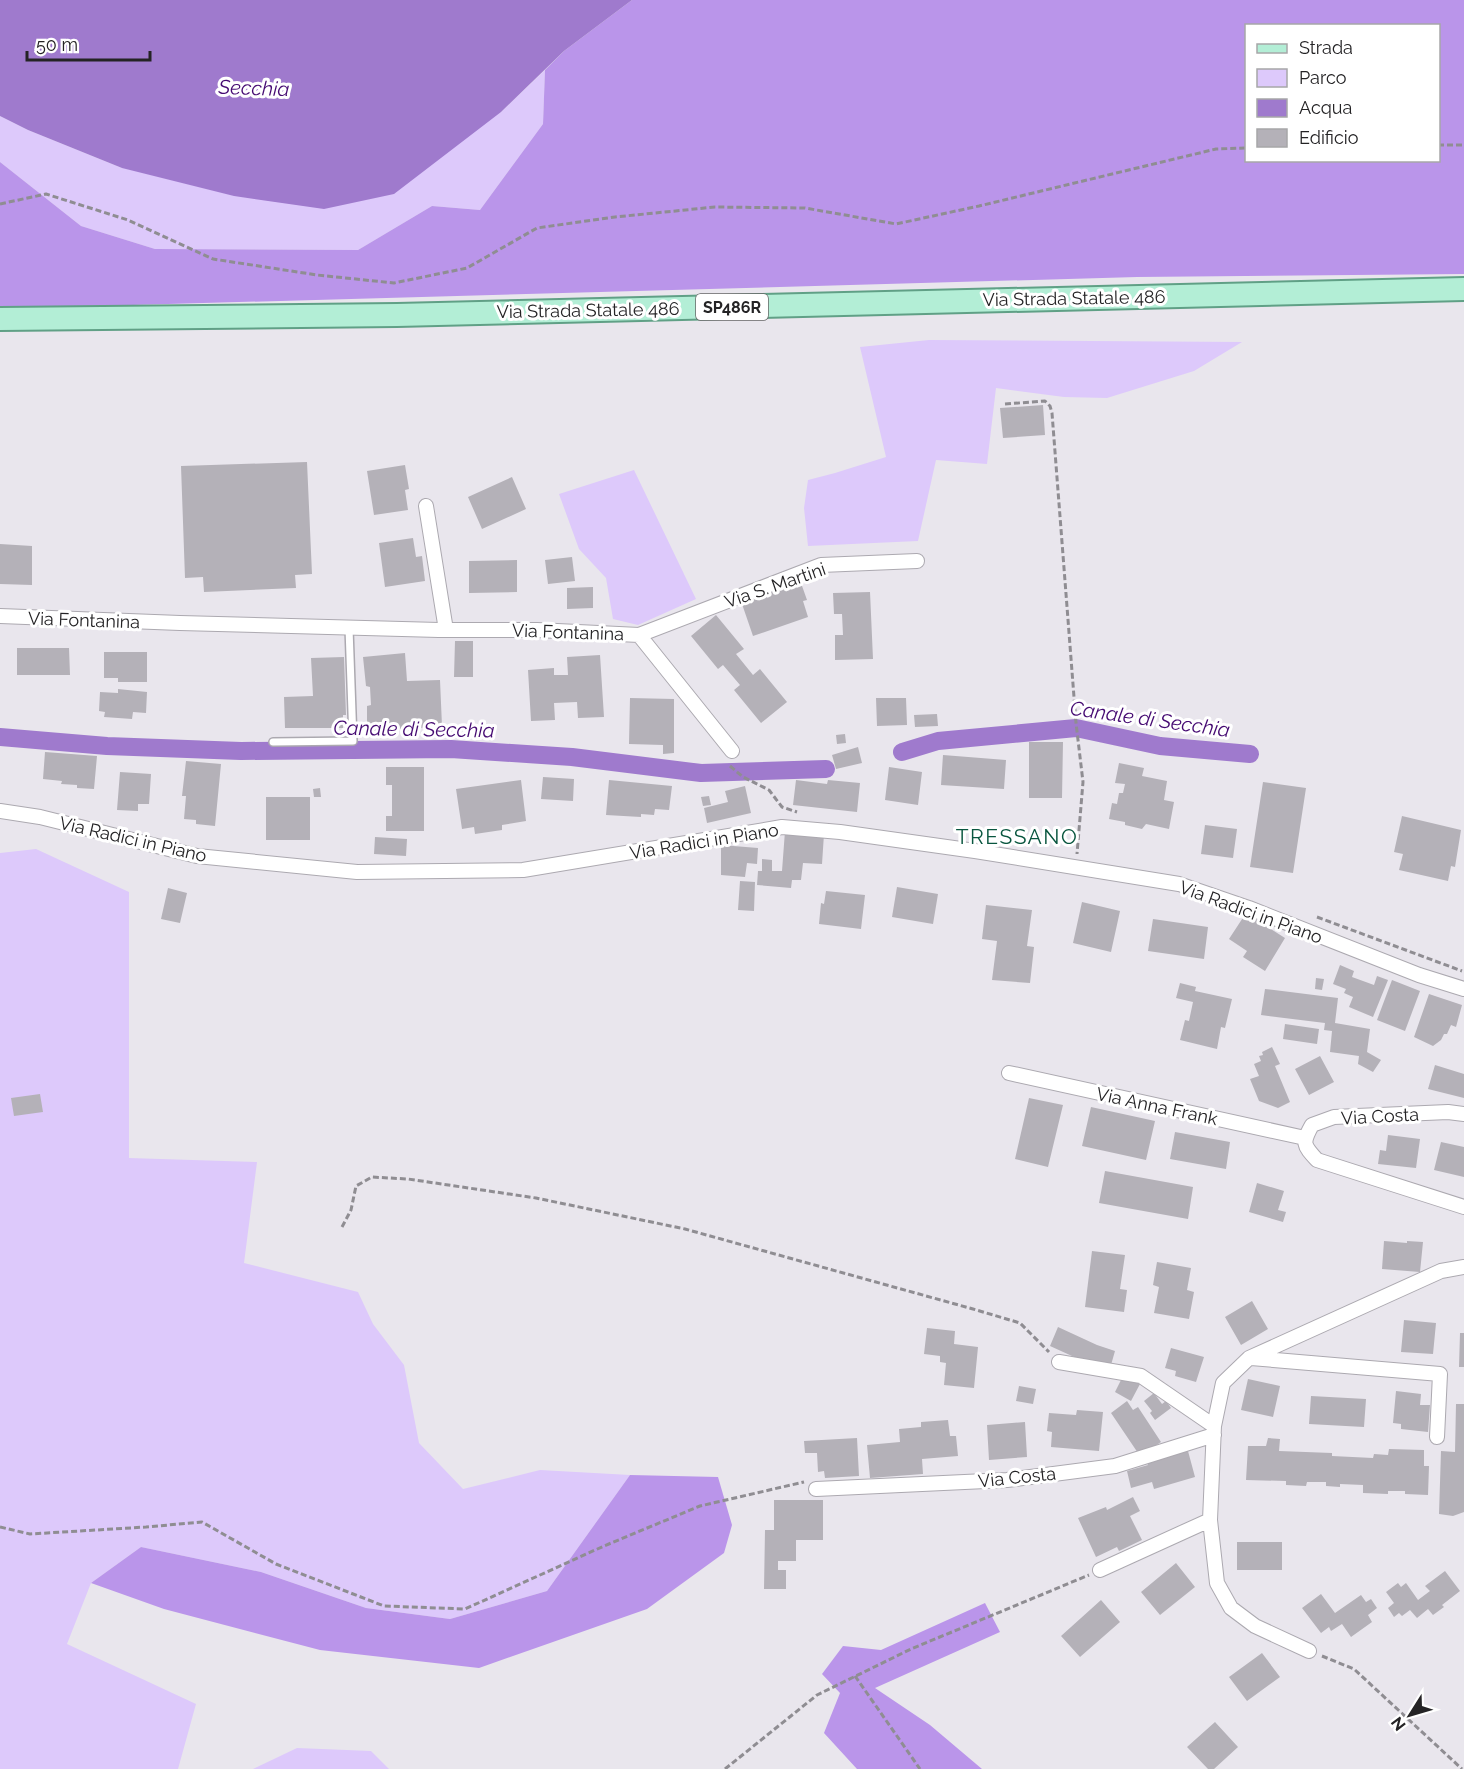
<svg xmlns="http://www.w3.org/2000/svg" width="1464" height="1769" font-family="Raleway,sans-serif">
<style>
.green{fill:#ddc9fb}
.forest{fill:#ba95ea;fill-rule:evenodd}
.water{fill:#9f7acd}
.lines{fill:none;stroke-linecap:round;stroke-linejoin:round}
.canal{stroke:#9f7acd;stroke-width:18}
.building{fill:#b4b1b8}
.service-casing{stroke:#aca9b0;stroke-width:10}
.minor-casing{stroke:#aca9b0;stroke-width:16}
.primary-casing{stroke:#60a086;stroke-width:26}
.path{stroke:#8f8d92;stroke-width:3;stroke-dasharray:6 3;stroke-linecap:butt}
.service{stroke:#fff;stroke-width:7}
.minor{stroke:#fff;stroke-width:14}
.primary{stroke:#b3eed6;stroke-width:22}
.labels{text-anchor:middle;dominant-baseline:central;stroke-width:6;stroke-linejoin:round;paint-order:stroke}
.shield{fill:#fff;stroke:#666566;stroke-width:1.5}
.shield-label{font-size:16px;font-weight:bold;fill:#242325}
.street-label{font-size:18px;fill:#242325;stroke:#fff}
.water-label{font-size:20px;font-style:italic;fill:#450a72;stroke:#fff}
.quarter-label{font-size:21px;letter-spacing:1.5px;fill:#09563f;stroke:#fff}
</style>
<rect width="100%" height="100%" fill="#e9e6ed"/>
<!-- green -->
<path class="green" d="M545 70 543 124 480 210 432 206 358 250 155 249 81 226 0 162V116L28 130 122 168 501 112Z
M929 340 1242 342 1194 371 1107 398 1064 397 996 388 987 464 936 460 918 541 808 546 804 508 808 480 835 473 886 457 860 347Z
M634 470 696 599 638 625 613 619 606 578 579 549 559 494Z
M36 849 129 892V1158L257 1162 244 1263 358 1292 373 1324 404 1365 419 1443 463 1489 540 1470 630 1475 547 1591 450 1619 366 1608 261 1572 141 1547 91 1583 67 1644 196 1704 178 1769H0V853Z
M297 1748 371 1751 389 1769H253Z"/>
<!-- forest -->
<path class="forest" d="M632 0H1464V274L1137 277 63 307H0V162L81 226 155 249 358 250 432 206 480 210 543 124 545 70 564 51ZM1246 26H1438V160H1246Z
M630 1475 718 1477 732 1525 724 1553 647 1609 479 1668 320 1650 164 1609 91 1583 141 1547 261 1572 366 1608 450 1619 547 1591Z
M985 1603 1000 1632 875 1688 930 1725 982 1769H857L824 1733 840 1693 822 1674 843 1646 881 1650Z"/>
<!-- water -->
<path class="water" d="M0 0H632L564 51 501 112 394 194 324 209 234 196 122 168 28 130 0 116Z"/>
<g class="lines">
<!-- canal -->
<path class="canal" d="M0 737 107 746 241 751 451 749 572 757 701 773 826 769
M902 752 938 741 1076 728 1160 746 1250 754"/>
</g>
<!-- building -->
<path class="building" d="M1043 405 1045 435 1003 438 1000 408Z
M307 462 312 574 295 575 296 588 204 592 203 577 185 578 181 466Z
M405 465 409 489 405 490 408 510 374 515 367 471Z
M512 477 526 509 482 529 468 497Z
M413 538 416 557 422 556 425 581 385 587 379 543Z
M0 544 32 546V585L0 584Z
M572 557 575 581 548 584 545 560Z
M517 560V592L469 593V561Z
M801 583 807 600 803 601 808 617 753 636 742 604 758 598V596Z
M593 587V608L567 609V588Z
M870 592 873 659 835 660V635H843L842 614H834L833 593Z
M716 615 744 649 736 654 753 675 760 669 787 702 761 723 734 690 740 685 723 665 718 669 691 636Z
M455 641H473V677H454Z
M17 648H69L70 675H17Z
M104 652H147V682H118V678H104Z
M405 653 407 681 440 680 442 726 367 732V706L371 705 370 687 366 686 363 657Z
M600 655 604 717 578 718 577 702 554 703 555 720 531 721 528 670 554 668V675H568L567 657Z
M344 657 346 715H343V728H285L284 697 313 696 311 658Z
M118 689 147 692 146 713 133 712 132 719 104 717 105 712 99 711 100 692 118 693Z
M630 698 674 699V753L663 754V745L629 744Z
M876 698H906L907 725 877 726Z
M937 714 938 726 915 727 914 715Z
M845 734 846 743 837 744 836 735Z
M1029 742H1063L1062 798H1029Z
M858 747 862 763 836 769 832 755Z
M45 752 97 756 94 789 77 788V785L61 784 62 781 43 779Z
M943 755 1006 760 1004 789 941 785Z
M186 761 221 764 215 826 196 824V820L184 819 186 796H182Z
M1119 763 1144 768 1142 776 1167 781 1164 800 1174 802 1169 829 1146 824 1142 829 1125 825V822L1109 819 1112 803 1117 804 1119 793H1123L1125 784 1115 783Z
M386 767H424V831H386V816H392V785H386Z
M889 767 922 772 918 805 885 800Z
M120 772 151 774 149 804H138V811L117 810Z
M543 777 574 779 573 801 541 799Z
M521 780 526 821 502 825V830L475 834 474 827 462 829 456 789Z
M609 780 672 786 669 810 655 809 654 815 641 814V817L606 815Z
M796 780 827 784 828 780 860 783 857 812 793 805Z
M1263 782 1306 788 1293 873 1250 867Z
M745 786 751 813 707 823 704 808 728 802 725 791Z
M320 788 321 797H314L313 789Z
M709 796 711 805 703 806 701 797Z
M266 797H310V840H266Z
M1402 816 1461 830 1455 867 1451 866 1448 881 1399 870 1403 854 1394 852Z
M1205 825 1237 829 1233 858 1201 854Z
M785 831 824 834 822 864 803 863 801 880H792L791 888 757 885 758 871H762V859L772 860V871H782Z
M375 837 407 839 406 856 374 854Z
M721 845 758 848 757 864 747 863 745 877 721 875Z
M740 881 755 882 754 911 738 910Z
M897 887 938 894 933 924 892 917Z
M168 888 187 893 180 923 161 919Z
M826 891 865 895 861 929 819 924 821 903 824 904Z
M1082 902 1120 911 1111 952 1073 943Z
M986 905 1032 910 1027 946 1034 947 1030 983 992 980 997 941 982 939Z
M1246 913 1285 938 1265 971 1243 957 1247 951 1229 939Z
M1153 919 1208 927 1204 959 1148 951Z
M1340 965 1354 971 1352 977 1374 985 1377 976 1388 980 1373 1017 1349 1007 1353 997 1344 993 1346 989 1333 984Z
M1316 978 1324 979 1322 990 1315 989Z
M1392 980 1420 991 1405 1031 1377 1020Z
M1180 983 1196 987 1195 991 1232 999 1225 1028 1221 1027 1217 1049 1180 1040 1185 1020 1189 1021 1193 1002 1176 998Z
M1265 989 1338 998 1335 1023 1370 1029 1367 1052 1381 1060 1373 1072 1358 1064 1359 1056 1330 1052 1332 1031 1324 1030 1325 1023 1261 1015Z
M1429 994 1462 1005 1456 1027 1451 1025 1447 1034H1444L1441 1040 1433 1046 1414 1037Z
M1285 1024 1319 1029 1317 1044 1283 1039Z
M1272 1047 1280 1064 1275 1066 1290 1102 1278 1108 1259 1101 1250 1079 1259 1076 1254 1064 1261 1061 1259 1056 1263 1055 1262 1052Z
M1320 1056 1334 1082 1309 1095 1295 1069Z
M1435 1065 1464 1074V1098L1428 1089Z
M40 1094 43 1112 14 1116 11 1098Z
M1029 1098 1063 1105 1048 1167 1015 1159Z
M1091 1107 1155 1121 1146 1160 1082 1146Z
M1175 1132 1230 1142 1226 1169 1170 1159Z
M1388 1135 1420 1139 1416 1168 1378 1164 1380 1150 1386 1151Z
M1441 1142 1464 1147V1177L1434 1170Z
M1105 1171 1193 1187 1188 1219 1099 1203Z
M1257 1183 1284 1191 1278 1210 1286 1212 1283 1222 1249 1212Z
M1384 1241 1407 1243V1241L1423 1242 1420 1272 1382 1269Z
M1092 1251 1125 1255 1120 1289 1127 1290 1124 1312 1085 1307Z
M1157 1262 1191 1268 1187 1290 1194 1292 1189 1319 1154 1313 1159 1287 1153 1285Z
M1252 1301 1268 1329 1241 1345 1225 1317Z
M1404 1320 1436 1323 1433 1354 1401 1352Z
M1058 1327 1097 1345 1115 1351 1111 1365 1083 1361 1050 1346Z
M927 1328 955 1331 954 1344 978 1347 974 1388 944 1385 946 1363 940 1362V1356L924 1354Z
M1460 1333H1464V1367H1459Z
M1171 1348 1204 1357 1196 1382 1175 1376 1176 1371 1165 1368Z
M1123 1376 1140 1384 1131 1401 1115 1392Z
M1248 1379 1280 1386 1273 1417 1241 1410Z
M1019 1386 1036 1389 1033 1404 1016 1401Z
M1396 1391 1421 1394 1420 1405H1430L1428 1432 1401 1429V1424L1393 1423Z
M1154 1393 1162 1404 1166 1401 1171 1408 1155 1420 1150 1413 1152 1411 1144 1401Z
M1311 1396 1366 1399 1364 1427 1309 1424Z
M1127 1401 1133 1410 1138 1407 1161 1442 1140 1456 1111 1413Z
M1456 1404H1464V1512L1453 1516 1439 1514 1441 1451 1455 1452Z
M1077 1410 1103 1412 1099 1451 1051 1447 1052 1432 1047 1431 1049 1413 1076 1415Z
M948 1420 950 1436H956L958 1456 922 1459 923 1474 870 1478 867 1445 900 1442 899 1429 921 1427V1422Z
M1025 1422 1027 1457 989 1460 987 1425Z
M857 1438 859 1476 825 1478 824 1471 818 1472 817 1453H805L804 1441Z
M1268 1438 1280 1439 1279 1451 1332 1453V1456L1373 1458 1374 1454 1388 1455 1389 1449 1424 1450V1466H1429L1428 1495 1405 1494V1491H1388V1494L1363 1493V1485L1340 1484V1487L1326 1486V1482H1307L1306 1486 1286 1485V1481L1246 1480 1248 1446H1266Z
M1188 1451 1195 1477 1154 1489 1152 1482 1131 1488 1127 1471 1148 1465 1147 1463Z
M1133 1497 1140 1511 1130 1516 1142 1540 1119 1551 1117 1547 1096 1557 1078 1518 1106 1507 1107 1510Z
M774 1500H823V1540H796V1561H778V1570H786V1589H764L765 1530H774Z
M1237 1542H1282V1570H1237Z
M1176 1563 1195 1587 1160 1615 1141 1592Z
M1445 1571 1460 1591 1442 1605 1444 1607 1433 1615 1428 1609 1417 1618 1410 1610 1402 1616 1399 1613 1394 1617 1388 1608 1394 1603 1386 1592 1398 1583 1401 1587 1406 1583 1418 1600 1430 1591 1425 1586Z
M1321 1594 1335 1613 1361 1595 1366 1602 1371 1599 1377 1608 1368 1615 1372 1622 1351 1637 1342 1624 1331 1631 1329 1627 1321 1633 1302 1608Z
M1101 1600 1120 1622 1080 1657 1061 1636Z
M1262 1653 1280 1677 1247 1701 1229 1677Z
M1215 1722 1238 1747 1214 1769H1208L1187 1747Z"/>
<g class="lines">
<!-- service casing -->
<g class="service-casing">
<path id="service" d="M273 742 353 741 349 628"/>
</g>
<!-- minor casing -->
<g class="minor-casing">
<path id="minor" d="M426 506 446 630
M0 616 180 623 439 630H537L639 635 821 565 917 561
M639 635 732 751
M0 811 40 817 197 856 357 872 523 870 782 827 840 832 975 851 1179 884 1249 908 1419 975 1464 989
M1009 1073 1305 1138
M1464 1114 1448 1112 1334 1117 1312 1125C1302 1143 1303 1145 1317 1160L1464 1207
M1251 1358 1440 1374 1437 1437
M1059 1362 1141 1376 1214 1426
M816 1489 1007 1480 1115 1466 1214 1435
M1100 1570 1210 1520
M1309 1651 1255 1626 1231 1608 1217 1583 1210 1520 1214 1426 1223 1383 1249 1358 1441 1271 1464 1267"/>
</g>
<!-- primary casing -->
<g class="primary-casing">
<path id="primary" d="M0 319 397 315 1464 289"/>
</g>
<!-- path -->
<path class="path" d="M1438 145H1464
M0 204 46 194 128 220 213 259 317 275 394 283 467 268 537 228 615 217 715 207 805 208 896 224 979 206 1216 149 1246 148
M1005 404 1045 401 1050 406 1052 413 1076 723 1083 782 1077 854
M730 766 743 777 769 790 782 807 797 812
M1317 917 1462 971
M342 1227 351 1210 356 1186 372 1177 408 1179 536 1198 685 1229 973 1309 1020 1323 1049 1352
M0 1527 30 1534 146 1527 202 1522 276 1564 384 1606 465 1609 604 1546 700 1506 804 1482
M1322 1656 1354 1669 1462 1769
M855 1676 920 1769
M725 1769 817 1695 911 1649 1089 1575"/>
<!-- service -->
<use href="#service" class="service"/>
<!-- minor -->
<use href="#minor" class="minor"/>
<!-- primary -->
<use href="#primary" class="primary"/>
</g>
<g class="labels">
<!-- shield labels -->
<rect class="shield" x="696" y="294" width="72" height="26" rx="4.5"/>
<g class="shield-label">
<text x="732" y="307">SP486R</text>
</g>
<!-- street labels -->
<g class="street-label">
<text transform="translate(1074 298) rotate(-1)">Via Strada Statale 486</text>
<text transform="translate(588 310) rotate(-1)">Via Strada Statale 486</text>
<text transform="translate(775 585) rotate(-19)">Via S. Martini</text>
<text transform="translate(84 620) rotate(2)">Via Fontanina</text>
<text transform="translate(568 632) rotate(2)">Via Fontanina</text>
<text transform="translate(133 839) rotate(13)">Via Radici in Piano</text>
<text transform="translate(704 841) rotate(-9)">Via Radici in Piano</text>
<text transform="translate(1251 912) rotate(20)">Via Radici in Piano</text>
<text transform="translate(1157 1106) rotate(12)">Via Anna Frank</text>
<text transform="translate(1380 1116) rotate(-3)">Via Costa</text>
<text transform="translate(1017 1477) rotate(-6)">Via Costa</text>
</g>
<!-- water labels -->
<g class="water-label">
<text transform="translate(254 88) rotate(2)">Secchia</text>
<text transform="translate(1150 719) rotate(8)">Canale di Secchia</text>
<text transform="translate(414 729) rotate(1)">Canale di Secchia</text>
</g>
<!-- quarter labels -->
<g class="quarter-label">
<text x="1017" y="836">TRESSANO</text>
</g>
</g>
<!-- legend -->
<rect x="1245" y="24" width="195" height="138" fill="#ffffff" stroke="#a7a7a8" stroke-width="1.5"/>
<rect x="1257" y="44" width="30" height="9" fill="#b3eed6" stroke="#a7a7a8" stroke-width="1.5"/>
<text x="1299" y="54" font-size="18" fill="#242325">Strada</text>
<rect x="1257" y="69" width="30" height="18" fill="#ddc9fb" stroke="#a7a7a8" stroke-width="1.5"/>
<text x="1299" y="84" font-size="18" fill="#242325">Parco</text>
<rect x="1257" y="99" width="30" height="18" fill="#9f7acd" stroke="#a7a7a8" stroke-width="1.5"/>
<text x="1299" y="114" font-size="18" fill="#242325">Acqua</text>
<rect x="1257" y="129" width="30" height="18" fill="#b4b1b8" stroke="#a7a7a8" stroke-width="1.5"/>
<text x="1299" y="144" font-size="18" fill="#242325">Edificio</text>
<!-- north arrow -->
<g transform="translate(1410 1715) rotate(233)" stroke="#ffffff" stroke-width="4.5" paint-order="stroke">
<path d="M0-4.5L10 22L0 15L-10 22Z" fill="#242325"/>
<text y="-9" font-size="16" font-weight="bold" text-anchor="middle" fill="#242325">N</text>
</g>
<!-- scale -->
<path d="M27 51v9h123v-9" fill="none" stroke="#242325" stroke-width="3"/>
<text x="36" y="51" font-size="18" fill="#242325" stroke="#ffffff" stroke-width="4.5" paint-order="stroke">50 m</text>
</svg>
